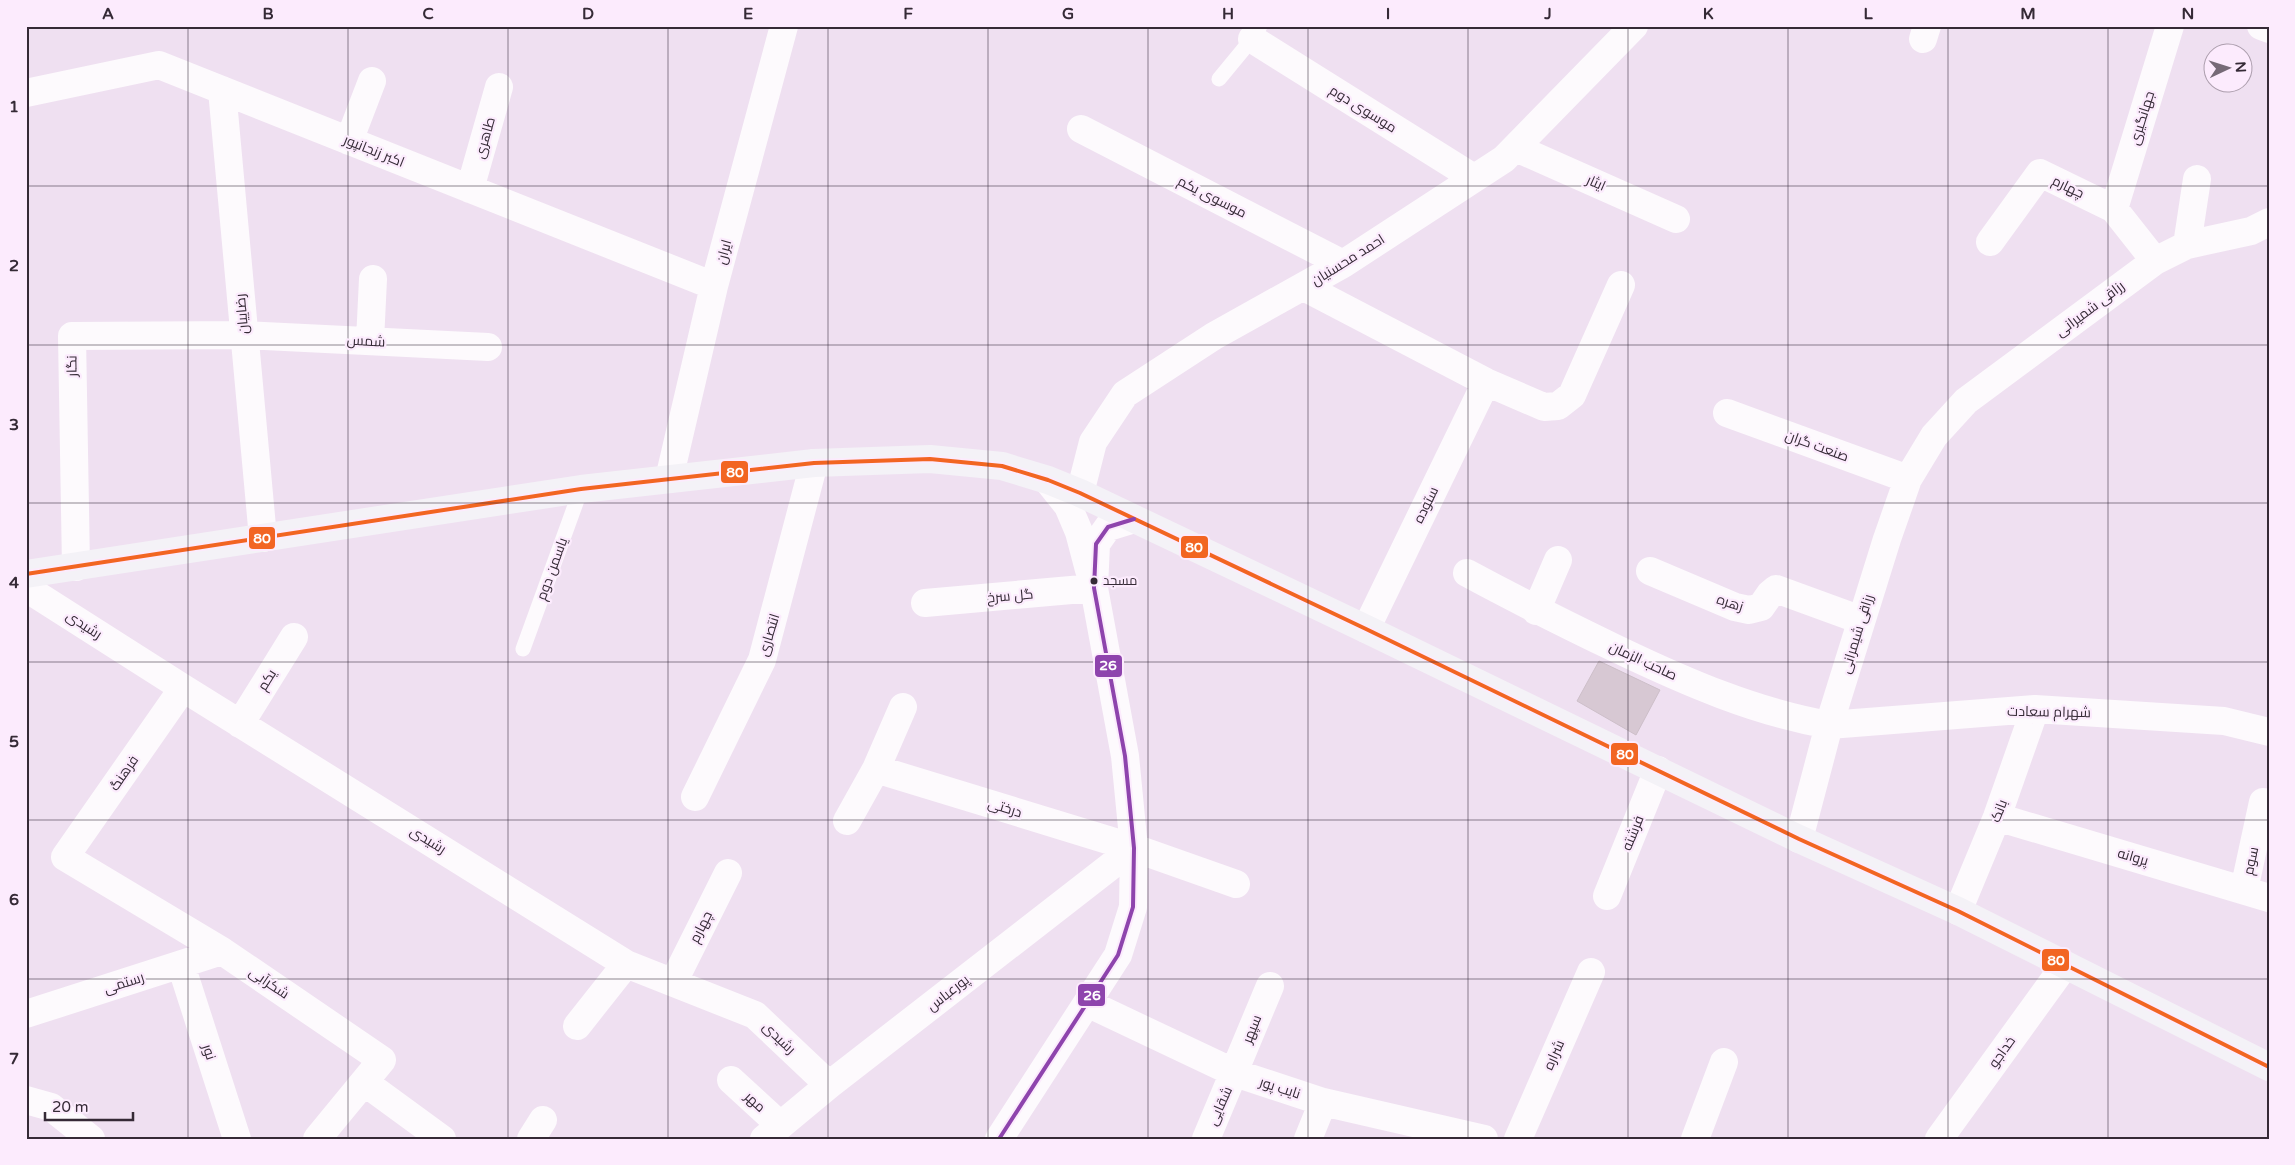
<svg xmlns="http://www.w3.org/2000/svg" width="2295" height="1165" font-family="'Varela Round',Cairo,sans-serif">
<style>
.building{fill:#d7c8d3;stroke:#cdbfc9}
.lines{fill:none;stroke-linecap:round;stroke-linejoin:round}
.service{stroke:#fdfafd;stroke-width:15}
.minor{stroke:#fdfafd;stroke-width:28}
.secondary{stroke:#f4f2f7;stroke-width:28}
.bus-1-casing{stroke:#fcebfd;stroke-width:8}
.bus-2-casing{stroke:#fcebfd;stroke-width:8}
.bus-1{stroke:#f26522;stroke-width:4}
.bus-2{stroke:#8e44ad;stroke-width:4}
.grid{fill:none;stroke:#352a36;stroke-width:1;stroke-opacity:0.55}
.bus-dot{fill:#352a36;stroke:#fcebfd;stroke-width:2}
.labels{text-anchor:middle;dominant-baseline:central;stroke-width:4.5;stroke-linejoin:round;paint-order:stroke}
.bus-label{font-size:13px;fill:#352a36;stroke:#fcebfd;text-anchor:start}
.street-label{font-size:14px;fill:#352a36;stroke:#fcebfd}
.line-badge{stroke:#fcebfd;stroke-width:2}
.badge-label{font-size:14px;text-anchor:middle;font-weight:bold;fill:#fff}
.neatline{fill:none;stroke:#352a36;stroke-width:2}
.grid-label{font-size:16px;text-anchor:middle;font-weight:bold;fill:#352a36}
</style>
<rect width="100%" height="100%" fill="#efe0f1"/>
<!-- building -->
<path class="building" d="M1599 661 1660 690 1636 735 1577 701Z"/>
<g class="lines">
<!-- service -->
<path class="service" d="M1219 79 1252 39 1260 26
M523 649 581 489"/>
<!-- minor -->
<path class="minor" d="M2261 26 2269 29
M1252 39 1474 178
M1923 39 1927 26
M222 90 263 538
M26 93 159 65 714 286
M1081 129 1343 264
M349 141 372 81
M1516 148 1676 219
M470 189 499 87
M2114 209 2170 26
M1990 242 2040 173 2114 209 2155 261
M2187 245 2197 179
M1304 287 1486 382 1544 407 1558 406 1572 395 1621 285
M370 341 373 279
M1727 413 1908 479
M669 479 714 286 784 26
M1048 481 1068 506 1079 532 1089 570
M1080 493 1093 442 1125 394 1214 336 1343 264 1504 159 1634 26
M76 567 72 336 243 335 488 347
M1650 571 1735 607 1749 610 1761 607 1770 594 1776 589 1861 620
M1467 573C1517 600 1567 625 1619 650 1686 682 1755 712 1829 725L2035 709 2224 721 2269 732
M26 588 183 688 626 964 755 1015 829 1085
M925 603 1094 588
M1536 611 1558 560
M1366 629 1486 382
M183 688 65 857 222 951 382 1060 317 1139
M240 724 294 637
M876 769 1134 848 1236 884
M695 797 762 660 814 463
M1997 817 2269 898
M847 821 876 769 903 707
M1799 839 1829 725 1887 539 1908 479 1934 436 1966 401 2155 261 2187 245 2251 231 2269 222
M2244 890 2263 802
M1607 896 1658 770
M1958 911 1997 817 2035 709
M181 965 237 1139
M674 981 728 873
M1087 1003 1235 1073 1323 1102 1484 1139
M26 1014 222 951
M577 1026 626 964
M731 1080 779 1124
M364 1082 442 1139
M26 1100 51 1107 91 1139
M531 1139 543 1120
M764 1139 829 1085 1134 848
M999 1139 1118 955 1133 907 1134 848 1125 756 1094 588 1096 544 1108 527 1134 519
M1206 1139 1270 986
M1308 1139 1323 1102
M1518 1139 1591 972
M1695 1139 1724 1062
M1939 1139 2065 965"/>
<!-- secondary -->
<path class="secondary" d="M26 574 581 489 814 463 930 459 1002 466 1048 480 1080 493 1366 629 1799 839 1958 911 2269 1067"/>
<!-- bus-1 casing -->
<g class="bus-1-casing">
<path id="bus-1" d="M26 574 581 489 814 463 930 459 1002 466 1048 480 1080 493 1366 629 1799 839 1958 911 2269 1067"/>
</g>
<!-- bus-2 casing -->
<g class="bus-2-casing">
<path id="bus-2" d="M999 1139 1118 955 1133 907 1134 848 1125 756 1094 588 1096 544 1108 527 1134 519"/>
</g>
<!-- bus-1 -->
<use href="#bus-1" class="bus-1"/>
<!-- bus-2 -->
<use href="#bus-2" class="bus-2"/>
</g>
<!-- grid -->
<path class="grid" d="M188 26V1139M348 26V1139M508 26V1139M668 26V1139M828 26V1139M988 26V1139M1148 26V1139M1308 26V1139M1468 26V1139M1628 26V1139M1788 26V1139M1948 26V1139M2108 26V1139M26 186H2269M26 345H2269M26 503H2269M26 662H2269M26 820H2269M26 979H2269"/>
<!-- markers -->
<circle class="bus-dot" cx="1094" cy="581" r="4.5"/>
<g class="labels">
<!-- bus labels -->
<g class="bus-label">
<text x="1103" y="581">مسجد</text>
</g>
<!-- street labels -->
<g class="street-label">
<text transform="translate(1363 109) rotate(32)">موسوی دوم</text>
<text transform="translate(2142 118) rotate(-73)">جهانگیری</text>
<text transform="translate(485 138) rotate(-74)">طاهری</text>
<text transform="translate(374 151) rotate(22)">اکبر زنجانپور</text>
<text transform="translate(1596 183) rotate(24)">ایثار</text>
<text transform="translate(2068 187) rotate(26)">چهارم</text>
<text transform="translate(1212 197) rotate(27)">موسوی یکم</text>
<text transform="translate(724 252) rotate(-75)">ایران</text>
<text transform="translate(1348 260) rotate(-32)">احمد محسنیان</text>
<text transform="translate(2090 309) rotate(-37)">رزاقی شمیرانی</text>
<text transform="translate(242 314) rotate(-95)">رضاییان</text>
<text transform="translate(366 341) rotate(3)">شمس</text>
<text transform="translate(72 366) rotate(-91)">نگار</text>
<text transform="translate(1817 446) rotate(20)">صنعت گران</text>
<text transform="translate(1426 505) rotate(-64)">ستوده</text>
<text transform="translate(552 569) rotate(-70)">یاسمن دوم</text>
<text transform="translate(1010 596) rotate(-5)">گل سرخ</text>
<text transform="translate(1730 603) rotate(18)">زهره</text>
<text transform="translate(84 625) rotate(33)">رشیدی</text>
<text transform="translate(1857 634) rotate(-73)">رزاقی شیمرانی</text>
<text transform="translate(769 635) rotate(-73)">انتصاری</text>
<text transform="translate(1643 661) rotate(25)">صاحب الزمان</text>
<text transform="translate(267 680) rotate(-58)">یکم</text>
<text transform="translate(2049 712) rotate(1)">شهرام سعادت</text>
<text transform="translate(124 773) rotate(-55)">فرهنگ</text>
<text transform="translate(1005 808) rotate(17)">درختی</text>
<text transform="translate(1999 811) rotate(-69)">بانک</text>
<text transform="translate(1633 833) rotate(-68)">فرشته</text>
<text transform="translate(428 840) rotate(32)">رشیدی</text>
<text transform="translate(2133 857) rotate(16)">پروانه</text>
<text transform="translate(2251 861) rotate(-78)">سوم</text>
<text transform="translate(701 927) rotate(-63)">چهارم</text>
<text transform="translate(124 983) rotate(-18)">رستمی</text>
<text transform="translate(269 983) rotate(34)">شکرآبی</text>
<text transform="translate(948 993) rotate(-38)">پورعباس</text>
<text transform="translate(1252 1029) rotate(-68)">سپهر</text>
<text transform="translate(779 1038) rotate(44)">رشیدی</text>
<text transform="translate(209 1052) rotate(72)">نور</text>
<text transform="translate(2002 1052) rotate(-54)">خداجو</text>
<text transform="translate(1554 1055) rotate(-66)">شراره</text>
<text transform="translate(1280 1088) rotate(18)">نایب پور</text>
<text transform="translate(755 1102) rotate(43)">مهر</text>
<text transform="translate(1220 1106) rotate(-66)">شقایی</text>
</g>
</g>
<g class="line-badge">
<rect x="720" y="460" width="29" height="24" rx="5" fill="#f26522"/>
<rect x="248" y="526" width="28" height="24" rx="5" fill="#f26522"/>
<rect x="1180" y="535" width="29" height="24" rx="5" fill="#f26522"/>
<rect x="1094" y="654" width="29" height="24" rx="5" fill="#8e44ad"/>
<rect x="1610" y="742" width="29" height="24" rx="5" fill="#f26522"/>
<rect x="2041" y="948" width="29" height="24" rx="5" fill="#f26522"/>
<rect x="1077" y="983" width="29" height="24" rx="5" fill="#8e44ad"/>
</g>
<g class="badge-label">
<text x="735" y="477">80</text>
<text x="262" y="543">80</text>
<text x="1194" y="552">80</text>
<text x="1108" y="670">26</text>
<text x="1625" y="759">80</text>
<text x="2056" y="965">80</text>
<text x="1092" y="1000">26</text>
</g>
<!-- border -->
<rect width="2295" height="1165" fill="none" stroke="#fcebfd" stroke-width="55"/>
<!-- north arrow -->
<g transform="translate(2228 68) rotate(86)"><circle r="24" fill="#fcebfd" stroke="#ac9ead"/>
<path d="M0-4L9 19L0 12L-9 19Z" fill="#766a77"/>
<text y="-8" font-size="14" font-weight="bold" text-anchor="middle" fill="#352a36">N</text>
</g>
<!-- scale -->
<path d="M45 1112v8h88v-8" fill="none" stroke="#352a36" stroke-width="2.5"/>
<text x="52" y="1112" font-size="15" fill="#352a36" stroke="#fcebfd" stroke-width="4" paint-order="stroke">20 m</text>
<rect x="28" y="28" width="2240" height="1110" class="neatline"/>
<g class="grid-label">
<text x="108" y="19">A</text>
<text x="268" y="19">B</text>
<text x="428" y="19">C</text>
<text x="588" y="19">D</text>
<text x="748" y="19">E</text>
<text x="908" y="19">F</text>
<text x="1068" y="19">G</text>
<text x="1228" y="19">H</text>
<text x="1388" y="19">I</text>
<text x="1548" y="19">J</text>
<text x="1708" y="19">K</text>
<text x="1868" y="19">L</text>
<text x="2028" y="19">M</text>
<text x="2188" y="19">N</text>
<text x="14" y="112">1</text>
<text x="14" y="271">2</text>
<text x="14" y="430">3</text>
<text x="14" y="588">4</text>
<text x="14" y="747">5</text>
<text x="14" y="905">6</text>
<text x="14" y="1064">7</text>
</g>
</svg>
